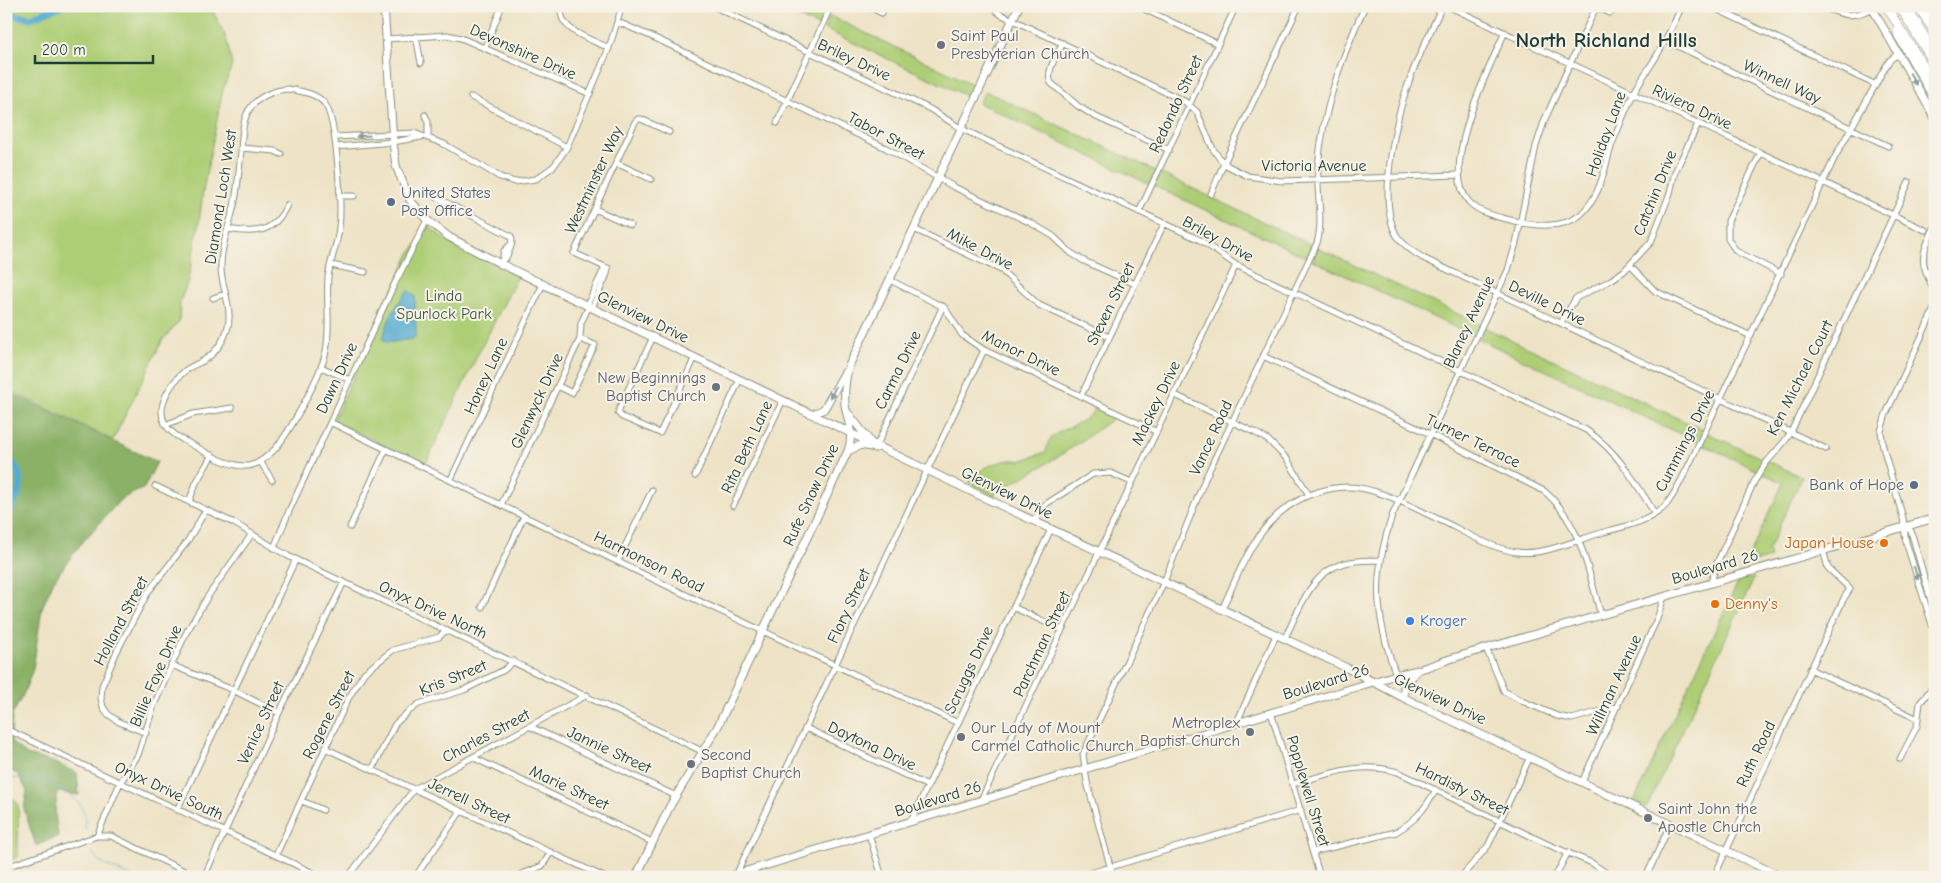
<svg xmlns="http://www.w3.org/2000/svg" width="1941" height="883" font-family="'Comic Neue',sans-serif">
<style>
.green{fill:#adce75;stroke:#668654}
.forest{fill:#8ab166;stroke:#54774d}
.water{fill:#54abd1;stroke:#3a7482}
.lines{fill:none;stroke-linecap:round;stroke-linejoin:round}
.stream{stroke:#54abd1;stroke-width:1}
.river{stroke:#54abd1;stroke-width:7}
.minor-casing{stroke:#86907d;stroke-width:7}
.major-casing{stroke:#86907d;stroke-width:9}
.highway-casing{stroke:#86907d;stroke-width:9}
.minor{stroke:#fff;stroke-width:5}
.major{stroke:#fff;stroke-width:7}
.highway{stroke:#fff;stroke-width:8}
.oneway{fill:#8f9e9a}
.worship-dot{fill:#6b7280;stroke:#f7f3e8;stroke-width:2}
.service-dot{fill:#5c6f8a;stroke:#f7f3e8;stroke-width:2}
.food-dot{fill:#e8710a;stroke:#f7f3e8;stroke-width:2}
.shop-dot{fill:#3f7fe0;stroke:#f7f3e8;stroke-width:2}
.labels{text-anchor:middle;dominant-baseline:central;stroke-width:4;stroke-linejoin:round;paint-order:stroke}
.worship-label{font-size:16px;fill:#5b616d;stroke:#f7f3e8;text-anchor:start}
.street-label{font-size:16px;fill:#1f3d34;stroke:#f7f3e8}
.service-label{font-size:16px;fill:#4e5e75;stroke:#f7f3e8;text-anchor:start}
.park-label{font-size:16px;fill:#3b5a41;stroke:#f7f3e8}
.food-label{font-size:16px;fill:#c56008;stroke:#f7f3e8;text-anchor:end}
.shop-label{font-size:16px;fill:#366cbe;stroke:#f7f3e8;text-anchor:start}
.district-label{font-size:21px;font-weight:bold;fill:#1f3d34;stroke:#f7f3e8}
</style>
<rect width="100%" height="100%" fill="#f7f3e8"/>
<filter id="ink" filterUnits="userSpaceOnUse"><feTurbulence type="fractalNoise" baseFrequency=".02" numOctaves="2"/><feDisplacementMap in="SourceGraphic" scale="10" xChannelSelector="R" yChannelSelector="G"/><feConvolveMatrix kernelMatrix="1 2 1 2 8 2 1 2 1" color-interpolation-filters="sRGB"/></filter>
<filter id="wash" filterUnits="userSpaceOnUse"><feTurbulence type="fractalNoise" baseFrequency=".0096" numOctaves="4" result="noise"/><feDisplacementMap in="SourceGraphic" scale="20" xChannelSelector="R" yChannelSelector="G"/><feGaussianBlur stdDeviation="1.12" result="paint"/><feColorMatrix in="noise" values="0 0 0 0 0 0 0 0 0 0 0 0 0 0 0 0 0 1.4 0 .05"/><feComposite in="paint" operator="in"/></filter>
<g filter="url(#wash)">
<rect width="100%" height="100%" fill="#eee3c6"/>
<!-- green -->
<path class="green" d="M6 6H212L213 12 226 37 232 65 223 89 203 191 199 223 188 281 180 302 179 321 162 341 113 440 6 389Z
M776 6H809L825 14 818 26Z
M830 16 976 86 971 98 824 29Z
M985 91 1156 171 1149 184 979 103Z
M1160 173 1312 245 1306 257 1154 186Z
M429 227 449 242 518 276 478 354 425 465 333 421 409 255Z
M1318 248 1479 324 1473 336 1312 260Z
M1484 327 1703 430 1697 442 1479 339Z
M1096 406 1116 416C1078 445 1039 470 997 491L994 496 969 482C976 469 1006 456 1020 461L1046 452C1047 449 1047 444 1049 441 1059 426 1088 426 1096 406Z
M1707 433 1802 477 1768 550 1770 558 1745 565 1783 483 1702 444Z
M1754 578 1647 807 1634 801 1739 580Z
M6 795C12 797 15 800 18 805 19 808 18 850 18 857L6 861Z"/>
<!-- forest -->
<path class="forest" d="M6 391 157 462 144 488 121 499 80 545 54 580 42 608 33 669 23 695 12 715 11 742 27 755 53 762 77 773 79 795 57 792 55 813 58 836 36 846 24 809 27 791 18 774 6 769Z"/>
<!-- water -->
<path class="water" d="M408 290 415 296 416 335 413 339 387 343 383 340C385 323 397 304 408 290Z"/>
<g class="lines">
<!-- stream -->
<path class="stream" d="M6 777 48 782 71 795 80 804 85 815V829
M92 852 99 862 132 877"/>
<!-- river -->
<path class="river" d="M6 14 31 18 60 6
M6 453C28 480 21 491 6 518"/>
</g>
</g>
<g filter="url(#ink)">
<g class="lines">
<!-- minor casing -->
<g class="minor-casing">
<path id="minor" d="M562 6C555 30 593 40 609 48
M713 6 930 109 962 129 1200 240 1236 265 1586 430C1616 449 1637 484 1655 514
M868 6 882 13
M991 6 1000 14 1013 20 1184 101 1197 112 1213 149 1220 159 1228 166 1248 176 1282 181 1458 175
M1138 6 1218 44
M1442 6C1432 29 1420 52 1411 76 1397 112 1376 201 1397 236 1404 246 1413 252 1423 258L1826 449
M1448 6 1925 230
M1595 6 1610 13 1622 6
M1710 6 1876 85
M1822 6C1840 15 1854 19 1872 8
M618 22 657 39 886 148 954 187 1031 223 1053 236 1071 253 1084 261 1135 284
M1505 32C1489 68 1438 168 1469 202 1480 214 1500 217 1514 221 1534 226 1563 229 1580 215 1601 197 1604 169 1612 144 1619 127 1626 109 1634 92 1642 77 1652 65 1660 50 1668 36 1675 21 1682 6
M416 36 421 63
M386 39 447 35 461 38 590 94
M1665 40 1888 146
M1063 43C1058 54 1045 71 1051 83L1078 106 1094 116 1169 150
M485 47 502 6
M288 89C300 91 317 93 325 104 337 121 342 205 339 227 338 244 330 260 328 277 326 301 331 327 326 351 322 373 290 432 275 449 268 456 258 465 248 466 232 467 213 457 200 449 186 441 163 433 162 413 161 397 175 379 186 370 191 366 197 364 203 361 218 352 230 333 229 315 229 300 222 285 221 270 220 249 229 226 234 206 238 188 239 170 241 151 242 138 242 118 251 107 259 96 275 90 288 89Z
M471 97 567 147
M425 115 428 122V138
M777 123 831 6
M335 137 414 133 444 144 500 177 515 182 536 179 554 166 567 147 609 48 622 6
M336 147 393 142 421 137
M241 148 275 151 281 154
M1760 154 1728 221V239L1736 251 1781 274
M616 163 651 179
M1211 194 1224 163 1299 6
M432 195 511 236C514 243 509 251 506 258L503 259
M339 196H354
M595 209 630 225
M1139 212 1236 6
M1935 226C1919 260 1920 259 1935 293
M228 229C256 234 274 233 287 205
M914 229 1001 270 1039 305 1109 337
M502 261 504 251 510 245
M331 265 365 272
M1630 265 1655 291 1751 336
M605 267 574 253 635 122 638 119H641L669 132
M890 280 945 308 962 335 984 350 1155 431
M213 298 225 294
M587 305 605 267
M1935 307 1886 414 1881 431 1883 447 1903 518 1906 542 1935 634
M592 308 607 274 608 268 605 267
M1561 323 1576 298 1611 280 1624 271 1651 242 1670 193 1675 172 1698 124
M653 337 620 407 618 413 622 417 660 433 695 357
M1263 356 1430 434 1544 491C1581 522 1588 571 1601 615
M321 367 350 380
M558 386 572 393 595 345 580 339
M1173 394 1254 432 1268 440 1287 459 1309 495
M1081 396 1164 224
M330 422 680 592 958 723
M165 425 193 414 232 408
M877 445 943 306
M260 461 272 480
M695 476 740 379
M451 479 543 284
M155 486 234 523 288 556 704 752
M189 502 196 483 212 455
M501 505 580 339 581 323 589 306
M733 506 783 400
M1034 521 1046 504 1093 474 1111 473 1131 482
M1905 526 1911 531 1935 615
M350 527 386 449
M274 548 289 511 394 285 427 220
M618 561 652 490
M1711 583 1716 565 1754 482 1766 463 1785 441 1791 432 1909 182
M482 607 524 516
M1013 607 1062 630
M1222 609C1244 562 1259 514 1312 494 1328 488 1343 485 1360 488 1388 493 1414 508 1440 520 1463 531 1492 549 1517 552 1542 556 1577 540 1601 533 1621 527 1648 523 1664 507 1674 497 1680 482 1687 469L1835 157 1886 66 1890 60 1899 53
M1285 638C1300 608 1312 568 1350 562 1360 560 1371 560 1381 560
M1486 648 1504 691 1522 701 1557 716 1572 719 1618 706
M171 665 233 690 279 713
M1810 669 1918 719
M1396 675C1375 616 1372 576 1392 516L1508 270 1516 243 1536 146 1545 119 1596 7
M1271 712 1320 877
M1237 722 1276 635
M531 727 676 796
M806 728 928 786
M6 729 322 877
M146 733 119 722 108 714 103 707 101 698 102 686 117 651 148 592 187 542 206 510
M325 748 604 877
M474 758 652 842
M1900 759 1917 726 1920 703 1935 684
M372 770 395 724 408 712 419 704 464 690 504 670 514 661
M1582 782 1657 619 1664 597
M1292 784C1331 774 1357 761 1398 772L1547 844 1592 863 1612 877
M981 800 1236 265
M302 801 323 810
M177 810 296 559
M911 821 1051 529
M869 834 882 877
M97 836 120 783 138 755 154 705 186 633 208 596 252 534
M1313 852 1396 832C1416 820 1424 810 1436 790
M276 855 348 699 364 673 393 650 439 637 446 630
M6 867 97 836H111L197 877
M737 873 984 350
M204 877 279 713 344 582
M348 877 414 789 587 695
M415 877 461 811
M515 877 542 866 551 852
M1077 877 1301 810
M1113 877 1087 782 1083 754 1164 582 1205 479 1317 243C1324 219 1316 192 1318 167 1323 109 1341 58 1365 6
M1461 877 1488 846 1530 757
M1555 877 1568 852
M1646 877 1671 823
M1714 877 1844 598 1850 589 1828 568 1823 550"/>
</g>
<!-- major casing -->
<g class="major-casing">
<path id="major" d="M384 6 393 142 396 166 410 200 427 220 449 237 501 264 987 499 1345 667 1404 698 1782 877
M1871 6 1935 118
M848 413 869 440
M813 414 824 409 845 372
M848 451 861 445 876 448
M1404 698V686L1417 671
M636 877 670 806 718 726 848 451C854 435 848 421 845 405 844 391 845 379 849 366L1019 6
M727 877 1396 675 1418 670 1453 658 1935 518"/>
</g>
<!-- highway casing -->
<g class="highway-casing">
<path id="highway" d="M1886 6 1935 84
M1899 6 1935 65
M1906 6 1935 53
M1918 6 1935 33
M1927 6 1935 19
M1897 30 1898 35 1935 99"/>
</g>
<!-- minor -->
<use href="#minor" class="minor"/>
<!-- major -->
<use href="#major" class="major"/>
<!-- highway -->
<use href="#highway" class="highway"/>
</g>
<!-- one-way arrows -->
<defs><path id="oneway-solid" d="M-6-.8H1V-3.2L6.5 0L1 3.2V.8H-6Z" transform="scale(1.25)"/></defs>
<g class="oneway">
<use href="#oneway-solid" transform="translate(1913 79) rotate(61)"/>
<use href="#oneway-solid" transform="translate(363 136) rotate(176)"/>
<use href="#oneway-solid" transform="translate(833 392) rotate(118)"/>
<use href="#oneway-solid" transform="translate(1916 573) rotate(72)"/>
</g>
</g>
<!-- markers -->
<g class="worship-dot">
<circle cx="941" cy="45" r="5"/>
<circle cx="716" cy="387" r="5"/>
<circle cx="1250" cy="732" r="5"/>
<circle cx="961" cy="737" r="5"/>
<circle cx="691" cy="764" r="5"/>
<circle cx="1648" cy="818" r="5"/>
</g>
<g class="service-dot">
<circle cx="391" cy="202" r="5"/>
<circle cx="1914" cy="485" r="5"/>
</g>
<g class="food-dot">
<circle cx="1884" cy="543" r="5"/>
<circle cx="1715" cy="604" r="5"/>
</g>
<circle class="shop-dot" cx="1410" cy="621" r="5"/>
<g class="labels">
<!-- worship labels -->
<g class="worship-label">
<text x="951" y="36">Saint Paul<tspan x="951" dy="18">Presbyterian Church</tspan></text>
<text x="706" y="378" text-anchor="end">New Beginnings<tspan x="706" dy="18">Baptist Church</tspan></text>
<text x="1240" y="723" text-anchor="end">Metroplex<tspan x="1240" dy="18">Baptist Church</tspan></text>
<text x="971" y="728">Our Lady of Mount<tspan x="971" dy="18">Carmel Catholic Church</tspan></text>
<text x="701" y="755">Second<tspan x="701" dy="18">Baptist Church</tspan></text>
<text x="1658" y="809">Saint John the<tspan x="1658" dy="18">Apostle Church</tspan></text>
</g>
<!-- street labels -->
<g class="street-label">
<text transform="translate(523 52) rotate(24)">Devonshire Drive</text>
<text transform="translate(854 60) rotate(25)">Briley Drive</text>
<text transform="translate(1782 82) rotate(25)">Winnell Way</text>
<text transform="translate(1176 104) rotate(-65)">Redondo Street</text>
<text transform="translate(1692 107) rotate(25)">Riviera Drive</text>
<text transform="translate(1606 134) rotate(-70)">Holiday Lane</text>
<text transform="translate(886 136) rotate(28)">Tabor Street</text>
<text x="1314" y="166">Victoria Avenue</text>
<text transform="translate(594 180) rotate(-65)">Westminster Way</text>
<text transform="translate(1655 193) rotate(-68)">Catchin Drive</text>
<text transform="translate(221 197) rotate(-81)">Diamond Loch West</text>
<text transform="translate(1218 239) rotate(29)">Briley Drive</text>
<text transform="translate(980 249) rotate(28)">Mike Drive</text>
<text transform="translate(1547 303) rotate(26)">Deville Drive</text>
<text transform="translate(1111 304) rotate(-64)">Steven Street</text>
<text transform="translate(643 317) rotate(26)">Glenview Drive</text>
<text transform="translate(1469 322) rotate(-65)">Blaney Avenue</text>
<text transform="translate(1021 353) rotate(26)">Manor Drive</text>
<text transform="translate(898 370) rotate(-64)">Carma Drive</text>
<text transform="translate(486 376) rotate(-65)">Honey Lane</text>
<text transform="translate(337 378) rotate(-65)">Dawn Drive</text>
<text transform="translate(1800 378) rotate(-63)">Ken Michael Court</text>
<text transform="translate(537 401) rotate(-65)">Glenwyck Drive</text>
<text transform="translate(1156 403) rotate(-64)">Mackey Drive</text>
<text transform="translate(1211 438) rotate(-65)">Vance Road</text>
<text transform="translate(1473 441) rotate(26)">Turner Terrace</text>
<text transform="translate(1685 441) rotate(-63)">Cummings Drive</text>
<text transform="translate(747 447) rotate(-65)">Rita Beth Lane</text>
<text transform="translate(1007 493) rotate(26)">Glenview Drive</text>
<text transform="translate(811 495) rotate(-65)">Rufe Snow Drive</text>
<text transform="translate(649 562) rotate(26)">Harmonson Road</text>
<text transform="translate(1715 567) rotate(-16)">Boulevard 26</text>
<text transform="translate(849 606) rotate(-65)">Flory Street</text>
<text transform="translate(433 610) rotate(25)">Onyx Drive North</text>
<text transform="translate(121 621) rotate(-62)">Holland Street</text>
<text transform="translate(1042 644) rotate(-65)">Parchman Street</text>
<text transform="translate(969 670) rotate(-65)">Scruggs Drive</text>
<text transform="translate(156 676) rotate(-67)">Billie Faye Drive</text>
<text transform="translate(453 678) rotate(-22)">Kris Street</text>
<text transform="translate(1326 682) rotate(-17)">Boulevard 26</text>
<text transform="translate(1614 685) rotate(-65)">Willman Avenue</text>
<text transform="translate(1440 699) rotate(25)">Glenview Drive</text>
<text transform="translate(329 715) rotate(-63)">Rogene Street</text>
<text transform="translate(261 723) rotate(-65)">Venice Street</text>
<text transform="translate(486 736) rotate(-28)">Charles Street</text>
<text transform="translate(872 746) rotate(25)">Daytona Drive</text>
<text transform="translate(609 750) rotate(25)">Jannie Street</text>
<text transform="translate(1756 754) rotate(-65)">Ruth Road</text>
<text transform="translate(569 788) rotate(25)">Marie Street</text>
<text transform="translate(1462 789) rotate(26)">Hardisty Street</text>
<text transform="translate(169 791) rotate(25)">Onyx Drive South</text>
<text transform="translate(1308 791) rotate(73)">Popplewell Street</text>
<text transform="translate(938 799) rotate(-17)">Boulevard 26</text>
<text transform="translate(469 801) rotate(25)">Jerrell Street</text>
</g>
<!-- service labels -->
<g class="service-label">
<text x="401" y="193">United States<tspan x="401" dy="18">Post Office</tspan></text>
<text x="1904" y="485" text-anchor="end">Bank of Hope</text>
</g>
<!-- park labels -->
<g class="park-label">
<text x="444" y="296">Linda<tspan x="444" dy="18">Spurlock Park</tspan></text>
</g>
<!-- food labels -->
<g class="food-label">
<text x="1874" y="543">Japan House</text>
<text x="1725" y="604" text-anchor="start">Denny's</text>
</g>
<!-- shop labels -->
<g class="shop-label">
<text x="1420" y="621">Kroger</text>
</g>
<!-- district labels -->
<g class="district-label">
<text x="1606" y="40">North Richland Hills</text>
</g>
</g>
<!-- margin -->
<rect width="1941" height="883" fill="none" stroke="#f7f3e8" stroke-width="25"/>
<!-- scale -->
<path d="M35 55v8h118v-8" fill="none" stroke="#1f3d34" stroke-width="2.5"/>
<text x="42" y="55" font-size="15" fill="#1f3d34" stroke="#f7f3e8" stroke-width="4" paint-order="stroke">200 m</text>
</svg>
